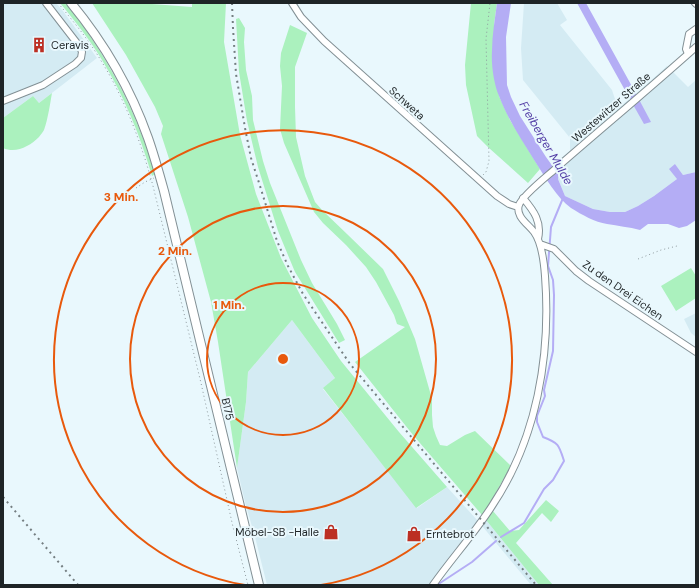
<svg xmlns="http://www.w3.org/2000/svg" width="699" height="588" font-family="'DM Sans',sans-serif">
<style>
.built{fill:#d4ebf3}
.green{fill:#abf1be}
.water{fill:#b4adf5}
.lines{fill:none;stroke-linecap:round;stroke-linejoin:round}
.stream{stroke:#b4adf5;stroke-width:2}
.minor-casing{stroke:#839095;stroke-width:8}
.major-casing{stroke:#839095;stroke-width:10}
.path{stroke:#8e999d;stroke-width:1;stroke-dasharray:1 3;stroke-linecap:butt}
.minor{stroke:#fff;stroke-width:6}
.major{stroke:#fff;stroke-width:8}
.rail{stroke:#747e81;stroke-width:2;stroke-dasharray:2 4;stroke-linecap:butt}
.ring{fill:none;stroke:#e8590c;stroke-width:2}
.labels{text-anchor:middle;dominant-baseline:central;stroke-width:4;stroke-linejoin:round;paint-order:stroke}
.poi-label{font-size:11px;fill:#1e2426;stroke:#e9f8fd;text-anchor:start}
.street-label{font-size:11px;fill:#1e2426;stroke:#e9f8fd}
.water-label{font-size:12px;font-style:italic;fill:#543fa6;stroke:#e9f8fd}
.centre{fill:#e8590c;stroke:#e9f8fd;stroke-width:2}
.ring-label{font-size:12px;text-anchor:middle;font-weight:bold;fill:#e8590c;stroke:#e9f8fd;stroke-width:4;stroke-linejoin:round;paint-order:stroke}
</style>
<rect width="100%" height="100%" fill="#e9f8fd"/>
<!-- built -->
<path class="built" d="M3 3H56L63 11 97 58 39 103 33 96 3 118Z
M524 3H557L567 20 560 25 612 90 618 108 637 93 667 66 688 87 696 80V172L683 175 675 164 677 179 654 196 638 206 625 212H610L593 209 565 196 558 179 559 175 552 165 570 151V138L523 80 521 48Z
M696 313V337L691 333 684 319Z
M292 320 335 378 323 389 417 508 447 487 478 521 482 515 539 585H531L478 521 436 576 429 585H267L255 537 245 502 237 468 246 402 248 372Z"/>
<!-- green -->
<path class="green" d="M60 3H66C106 54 137 111 155 174L152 176C140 135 124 96 102 60 90 40 75 21 60 3Z
M92 3H152V4L192 7V3H226L224 42 240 135 256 194 281 258 312 318 341 361 399 432 447 487 416 508 323 388 335 378 292 320 248 372 246 402 237 468 218 342 211 302 188 217 161 134 163 126 155 107 126 55Z
M471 3H497L494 25 499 96 510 120 540 169 528 183 489 148 477 136 466 85 465 65Z
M239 18 245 28 244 42 246 70 252 96 253 120 263 161 270 183 301 260 312 283 337 324 345 340 339 343 295 272 278 231 258 167 247 121 239 72 236 19Z
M290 25 307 33 295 67V107L296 137 305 176 315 202 322 210 347 234 383 269 399 301 415 339 432 399V415L433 427 436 436 440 445 447 446 465 435 475 431 511 466 491 501 482 515 413 435 355 362 405 327 397 324 394 315 376 282 366 267 346 245 323 223 314 212 284 143 280 129 282 86 280 66 281 53Z
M52 93C50 104 48 119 44 130 43 132 41 134 39 137 30 146 16 154 3 148V118L33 96 39 103Z
M691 268 696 276V298L676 311 661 286Z
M546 500 559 511 551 522 542 513 516 543 553 585H539L486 520 493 511 510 531 519 530Z"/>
<!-- water -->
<path class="water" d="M497 3H511L506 37 507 85 511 97 520 116 546 157 559 175 558 179 565 196 593 209 610 212H625L638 206 654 196 677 179 669 169 675 164 683 175 696 172V220L687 226 679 228 668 224H648L640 230C629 227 618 226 607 224 595 222 582 215 571 208 557 198 545 177 536 163 523 142 508 120 499 96 494 84 491 65 492 51 492 35 495 19 497 3Z
M577 3H586L634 90 651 122 644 124C621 84 599 43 577 3Z"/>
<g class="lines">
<!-- stream -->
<path class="stream" d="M501 537 524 523 544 489 553 480 564 461C559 445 559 443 543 437L537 422V416L545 396 544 390 553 351 554 295 553 280 548 266 551 227 563 198
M437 585 472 562 496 541"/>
<!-- minor casing -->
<g class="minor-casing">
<path id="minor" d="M292 3 301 17 324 41 497 196 509 204 518 207
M695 3 696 4
M688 54 686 49 689 34 696 29
M3 101 43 85 75 64 81 58 82 52 80 47 46 3
M523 198C534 211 542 222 538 239
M540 244 554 249 576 271 589 281 696 352
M433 585C452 558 474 534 492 506 537 439 551 355 545 276 544 262 542 243 534 232 528 224 515 216 519 205 522 196 546 177 554 170 601 129 649 89 696 47"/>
</g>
<!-- major casing -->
<g class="major-casing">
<path id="major" d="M71 3C104 43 131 90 148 138 154 155 159 173 164 191L259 585"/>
</g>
<!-- path -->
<path class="path" d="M58 3C73 21 88 39 100 59 125 99 141 142 153 186L201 383 233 527 248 585
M483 175 486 172 489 161 486 39 490 3
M136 188 145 182 154 178
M638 259 661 250 677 246"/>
<!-- minor -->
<use href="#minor" class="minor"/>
<!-- major -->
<use href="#major" class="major"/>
<!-- rail -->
<path class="rail" d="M232 3 233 28 236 74 245 128 251 158 260 186 277 241 288 266 303 294 350 364 536 585
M3 497 78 585"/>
</g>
<!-- distance rings -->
<g class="ring">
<circle cx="283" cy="359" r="76"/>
<circle cx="283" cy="359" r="153"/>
<path d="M245 585A229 229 0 1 1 321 585"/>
</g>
<!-- icons -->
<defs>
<g id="building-bare" transform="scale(1.2)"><path d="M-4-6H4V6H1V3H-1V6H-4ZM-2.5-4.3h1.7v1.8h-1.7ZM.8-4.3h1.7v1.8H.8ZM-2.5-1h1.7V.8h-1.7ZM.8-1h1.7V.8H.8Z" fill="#bc2f23" stroke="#e9f8fd" stroke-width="2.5" paint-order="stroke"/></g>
<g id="shop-bare" transform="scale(1.2)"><path d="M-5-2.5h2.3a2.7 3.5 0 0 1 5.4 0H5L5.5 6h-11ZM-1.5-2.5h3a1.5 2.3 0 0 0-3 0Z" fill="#bc2f23" stroke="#e9f8fd" stroke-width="2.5" paint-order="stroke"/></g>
</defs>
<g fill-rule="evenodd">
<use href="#building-bare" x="39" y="45"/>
<use href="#shop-bare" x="331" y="532"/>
<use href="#shop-bare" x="414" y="534"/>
</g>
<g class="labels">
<!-- poi labels -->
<g class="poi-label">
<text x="51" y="45">Ceravis</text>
<text x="319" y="532" text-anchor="end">Möbel-SB -Halle</text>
<text x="426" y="534">Erntebrot</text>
</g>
<!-- street labels -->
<g class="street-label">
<text transform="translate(407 103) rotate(42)">Schweta</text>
<text transform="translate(611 107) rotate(-41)">Westewitzer Straße</text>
<text transform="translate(623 290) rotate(35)">Zu den Drei Eichen</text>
<text transform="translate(228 409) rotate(77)">B175</text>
</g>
<!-- water labels -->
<g class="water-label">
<text transform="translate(546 143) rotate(60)">Freiberger Mulde</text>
</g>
</g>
<circle cx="283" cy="359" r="6" class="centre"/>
<g class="ring-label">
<text x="121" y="201">3 Min.</text>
<text x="175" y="255">2 Min.</text>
<text x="229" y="309">1 Min.</text>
</g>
<!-- border -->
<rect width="699" height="588" fill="none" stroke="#1e2426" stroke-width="8"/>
</svg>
